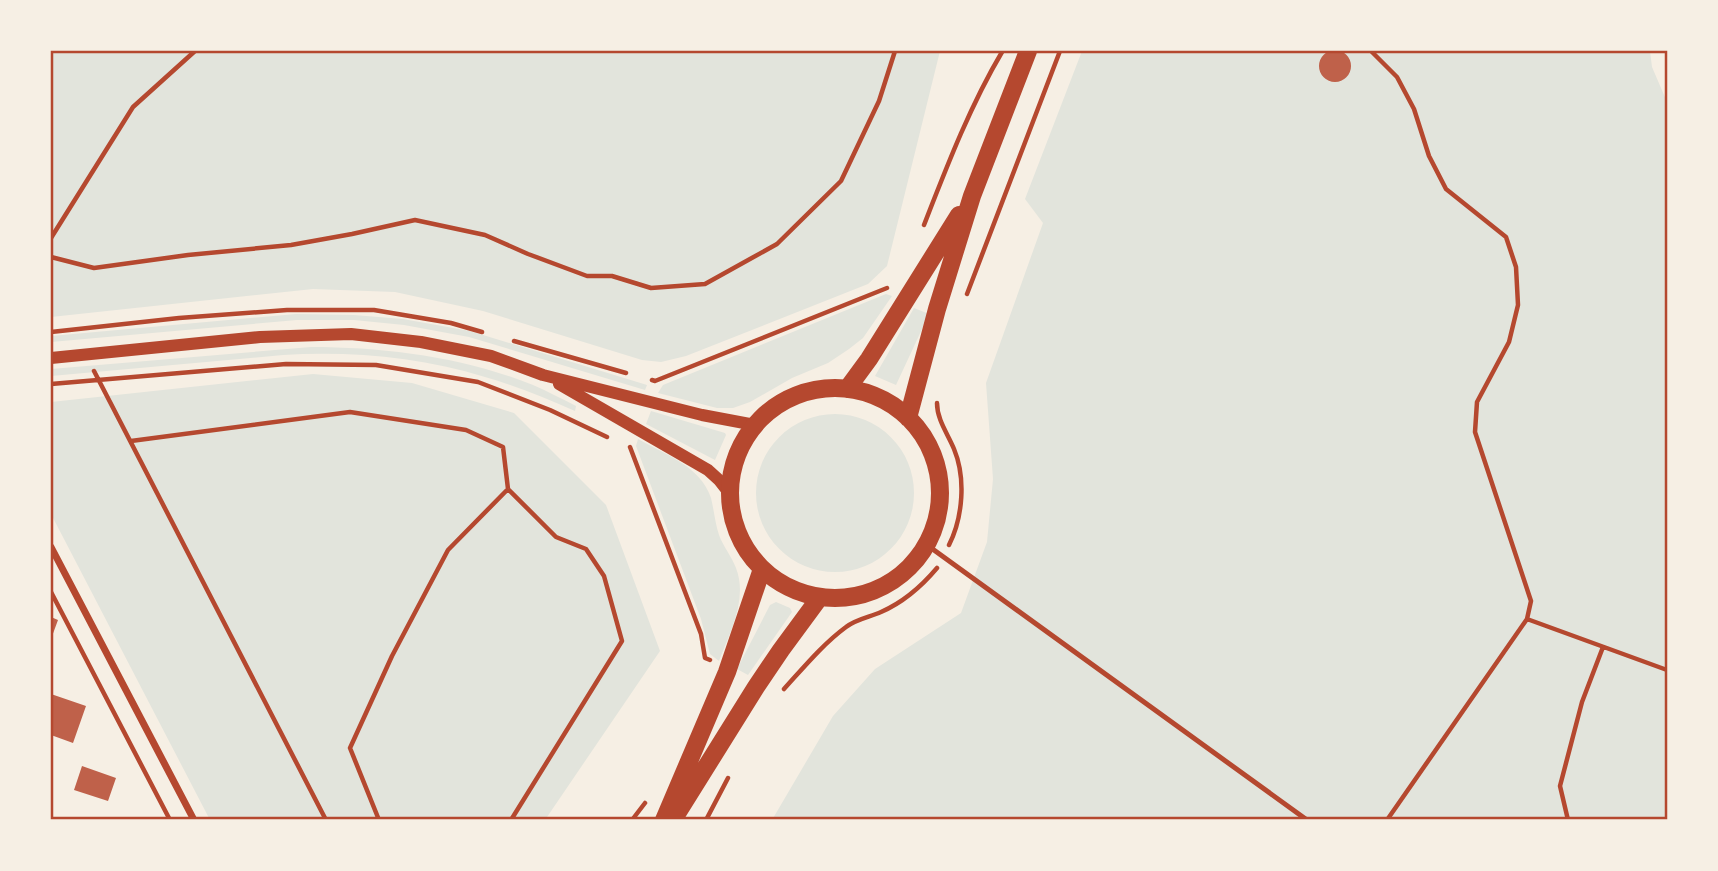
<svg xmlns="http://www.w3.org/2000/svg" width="1718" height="871" font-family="'DejaVu Sans',sans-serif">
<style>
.green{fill:#e2e4dc}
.building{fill:#bf614a}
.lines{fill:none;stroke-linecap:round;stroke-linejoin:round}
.path{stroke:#b5482f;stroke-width:4.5}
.service{stroke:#b5482f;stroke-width:5}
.minor{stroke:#b5482f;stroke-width:7}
.tertiary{stroke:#b5482f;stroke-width:12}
.primary{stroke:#b5482f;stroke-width:18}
.neatline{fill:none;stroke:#b5482f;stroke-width:2.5}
</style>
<rect width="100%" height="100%" fill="#f6efe4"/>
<!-- green -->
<path class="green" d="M51 51H940L887 266 868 284 686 356 661 362 642 360 483 311 395 292 313 289 51 317Z
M1082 51H1650L1652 67 1667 102V820H772L833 716 875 669 961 613 987 542 993 479 986 383 1043 223 1025 199Z
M886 294 892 296 863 338 849 349 828 363 792 378 750 402 733 408H717L658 393 663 385Z
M914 308 929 314 896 385 875 376Z
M296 314 354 315 403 319 470 331 647 385 645 390 469 337 404 325 354 320H297L51 342V336Z
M311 347C385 347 463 357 533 385 547 391 562 399 576 406L575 411C545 398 516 386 485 377 420 357 351 351 283 355L51 376V369Z
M313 374 412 383 514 413 606 505 660 651 545 820H210L51 514V402Z
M651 411 725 433 726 435 715 460 646 424Z
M756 493a79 79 0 1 1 158 0a79 79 0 1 1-158 0Z
M638 439C664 454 701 466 711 498 714 510 715 523 719 535 723 546 732 557 736 568 748 599 730 632 719 661L710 654 701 619 636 446Z
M776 602 790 608 792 612 748 675 737 669 770 605Z"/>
<!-- building -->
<path class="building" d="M1319 66a16 16 0 1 1 32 0a16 16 0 1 1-32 0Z
M51 617 58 620 51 639Z
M51 694 86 706 73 743 51 735Z
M82 766 116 778 108 801 74 790Z"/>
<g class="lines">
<!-- path -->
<path class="path" d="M1371 51 1397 77 1414 109 1429 156 1446 189 1506 237 1516 267 1518 305 1509 342 1477 402 1475 432 1531 601 1527 619 1387 820
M924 225C947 166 970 106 1002 52
M51 238 133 107 195 51
M51 257 94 268 188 255 291 245 352 234 415 220 485 235 528 254 587 276H612L651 288 705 284 777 244 841 181 879 101 895 51
M967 294 1060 51
M51 332 179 318 287 310H374L451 323 482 332
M514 341 626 373
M94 371 326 820
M652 380 655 381 887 288
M51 384 286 364 376 365 478 382 550 410 607 437
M937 403C937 420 948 434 954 449 966 478 963 517 949 545
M131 441 350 412 466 430 503 447 508 489 556 537 586 549 604 576 622 641 511 820
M630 447 701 634 705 658 710 660
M51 592 170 820
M1527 619 1667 670
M784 689C804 667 823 644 846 627 856 619 870 617 881 612 904 602 921 587 937 568
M379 820 350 748 392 656 448 550 508 489
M632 820 645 803
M706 820 728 778
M1568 820 1560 786 1582 702 1603 647"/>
<!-- service -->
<path class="service" d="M927 545 1307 820"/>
<!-- minor -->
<path class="minor" d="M51 547 194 820"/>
<!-- tertiary -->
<path class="tertiary" d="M51 358 260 337 351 334 421 342 491 356 543 375 702 415 755 425
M559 384 708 470 719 480 730 494"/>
<!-- primary -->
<path class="primary" d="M730 493a105 105 0 1 1 210 0a105 105 0 1 1-210 0Z
M847 389 869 359 959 215
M908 418 937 309 972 196 1028 51
M664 820 727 672 762 569
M673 820 756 687 781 650 820 597"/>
</g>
<!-- border -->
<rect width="1718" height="871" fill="none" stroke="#f6efe4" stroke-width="105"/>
<rect x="52" y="52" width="1614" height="766" class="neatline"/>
</svg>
